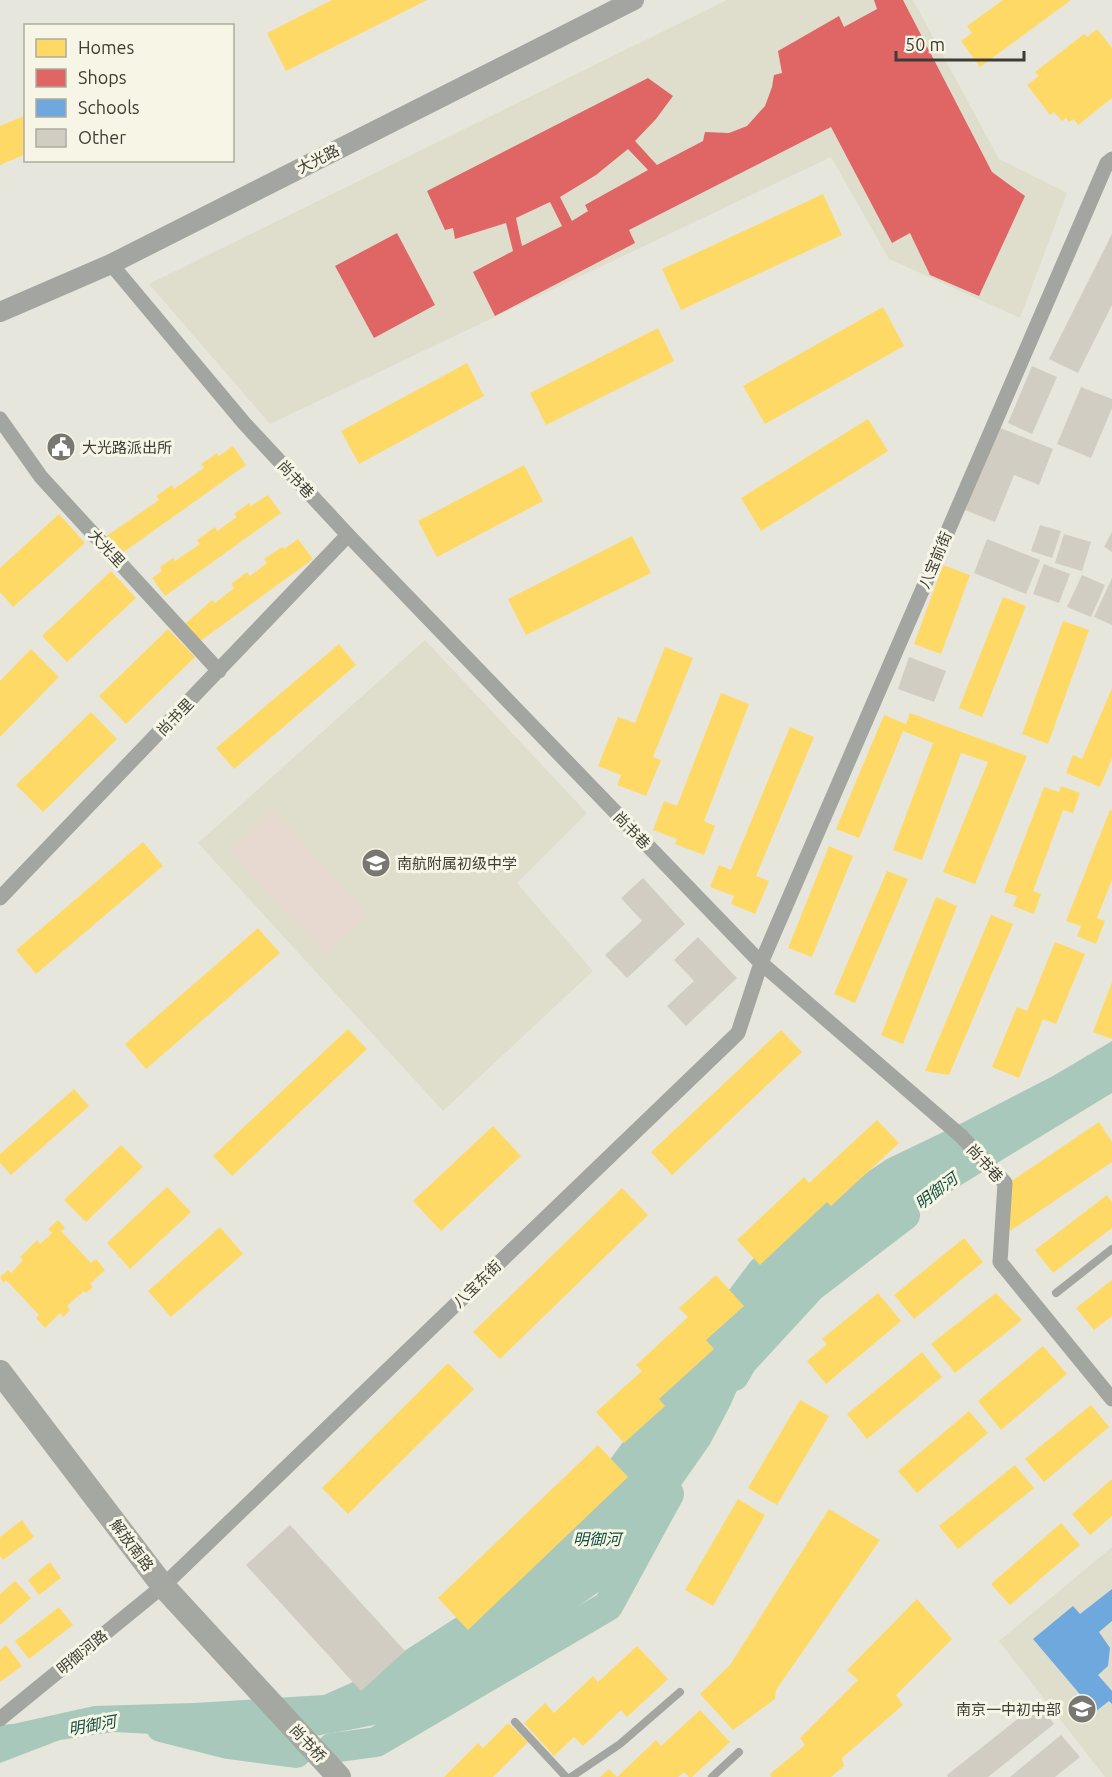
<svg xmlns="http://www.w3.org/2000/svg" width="1112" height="1777" font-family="Ubuntu,'Noto Sans SC',sans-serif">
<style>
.built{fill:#dfdecd}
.green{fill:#e8d9d0}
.water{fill:#a8c8bb}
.homes{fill:#ffd966}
.shops{fill:#e06666;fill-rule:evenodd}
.schools{fill:#6fa8dc}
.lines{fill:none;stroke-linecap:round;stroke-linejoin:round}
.river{stroke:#a8c8bb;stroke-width:30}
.building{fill:#d2cdc3}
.service{stroke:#a2a5a0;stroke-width:8}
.minor{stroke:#a2a5a0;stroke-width:15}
.tertiary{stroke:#a2a5a0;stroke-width:20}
.primary{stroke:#a5a7a1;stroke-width:24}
.labels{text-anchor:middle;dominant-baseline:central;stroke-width:6;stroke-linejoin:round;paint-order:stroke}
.street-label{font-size:15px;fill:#3d3d36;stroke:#f7f6e6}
.poi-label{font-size:15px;fill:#3d3d36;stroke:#f7f6e6;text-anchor:start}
.water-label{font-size:16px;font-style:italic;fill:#115040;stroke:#f7f6e6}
</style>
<rect width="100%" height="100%" fill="#e6e6dd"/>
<!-- built -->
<path class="built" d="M727 0H913L999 159 1067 193 1020 318 889 259 831 157 270 424 149 284Z
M425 640 587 813 517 883 593 971 443 1111 198 843Z
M1112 1547V1777H1105L999 1641Z"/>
<!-- green -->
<path class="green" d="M273 810 368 916 325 953 291 919 230 850Z"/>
<!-- water -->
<path class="water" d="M1112 1041V1093L830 1265 789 1298 763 1332 730 1406 710 1444 627 1563 600 1591 491 1668 402 1715 379 1724 349 1730 270 1744H237L194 1736 113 1732 60 1740 0 1763V1725L13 1724 94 1706 194 1703 324 1695 364 1677 491 1595 574 1509 639 1420 688 1344 751 1261 793 1222 887 1159 962 1123 1053 1076Z"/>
<!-- homes -->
<path class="homes" d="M332 0H427L286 71 267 33Z
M1003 0H1071L980 67 961 41 972 33 967 26Z
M1097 29 1112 48V98L1078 125 1074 119 1069 122 1066 118 1062 121 1054 112 1050 115 1027 85 1039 76 1035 72 1084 34 1087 37Z
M26 115V154L0 165V126Z
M823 194 842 235 681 310 662 269Z
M883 307 904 346 765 424 743 386Z
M658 328 674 361 546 425 530 393Z
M467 363 484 396 359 464 341 431Z
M868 419 888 451 761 531 741 498Z
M233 446 246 465 118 556 105 537 159 500 156 496 172 485 174 489 204 468 201 464 217 453 219 456Z
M524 465 543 501 437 557 418 521Z
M268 495 281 513 165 596 152 578 162 571 160 567 173 558 175 561 200 544 197 540 215 527 217 531 237 517 234 514 249 503 251 506Z
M59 514 85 543 13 607 0 592V568Z
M632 536 651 573 526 635 508 599Z
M298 539 313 559 199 642 185 624 212 600 215 603 234 588 231 584 247 572 250 576 267 563 264 559 282 547 284 549Z
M943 565 970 575 941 654 914 644Z
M111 571 136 598 67 662 42 636Z
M1003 597 1026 606 982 717 959 708Z
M1063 621 1089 630 1048 744 1022 734Z
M168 629 195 657 126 724 99 696Z
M339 644 356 665 234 769 216 748Z
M665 647 693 658 653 757 661 760 646 796 617 785 621 775 598 766 618 717 635 723Z
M31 649 59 677 0 737V681Z
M1112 688V758L1100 787 1066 773 1073 755 1082 759Z
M721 693 749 704 704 821 715 826 704 855 675 844 677 839 653 830 664 801 677 806Z
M91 712 117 739 43 812 16 785Z
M910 713 1027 756 975 884 943 872 988 762 961 753 922 860 893 850 933 743 903 731 859 838 836 829 884 715 906 724Z
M790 727 814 737 756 876 769 881 755 914 731 904 734 896 710 887 719 865 731 870Z
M1061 786 1080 793 1073 813 1063 810 1033 891 1041 894 1034 914 1013 906 1017 896 1004 892 1044 787 1059 792Z
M1110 810 1112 811V880L1097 918 1105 921 1096 944 1077 936 1081 926 1066 921Z
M143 842 163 866 36 974 16 950Z
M829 846 853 856 812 957 788 948Z
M887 871 908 879 855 1003 834 994Z
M936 897 957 906 903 1044 881 1035Z
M991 915 1013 924 949 1075 925 1071Z
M258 928 280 953 146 1069 125 1044Z
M1055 942 1085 954 1056 1024 1043 1019 1019 1078 992 1067 1017 1007 1027 1011Z
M1112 982V1039L1093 1032Z
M348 1029 367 1049 232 1176 213 1156Z
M781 1030 802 1052 672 1175 651 1152Z
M74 1089 89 1106 11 1175 0 1163V1154Z
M877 1120 899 1143 831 1206 827 1202 760 1265 737 1240 804 1177 809 1183Z
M1099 1122 1112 1142V1162L1010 1231V1182Z
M493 1126 521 1156 441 1231 413 1201Z
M121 1145 143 1167 86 1222 64 1200Z
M167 1187 191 1212 130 1269 107 1243Z
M622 1188 648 1215 500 1359 473 1332Z
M1107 1195 1112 1202V1228L1053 1273 1035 1250Z
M58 1220 65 1228 61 1231 91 1263 96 1259 105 1270 90 1284 93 1287 86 1293 84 1291 67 1306 70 1310 63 1317 60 1313 45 1328 36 1318 39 1315 6 1280 3 1283 0 1277 8 1270 11 1273 23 1260 20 1257 37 1240 40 1244 52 1233 48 1229Z
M220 1227 243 1254 171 1317 148 1291Z
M964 1238 983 1262 914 1319 894 1295Z
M716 1275 744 1306 706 1340 714 1349 659 1399 665 1406 624 1443 596 1412 642 1371 636 1365 688 1317 679 1308Z
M1112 1280V1316L1094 1330 1076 1308Z
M878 1293 901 1321 826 1384 807 1361 827 1344 822 1339Z
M996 1293 1022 1320 955 1373 931 1344Z
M1043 1346 1067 1374 1001 1430 978 1401Z
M922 1352 942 1377 867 1439 847 1414Z
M448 1363 474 1389 348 1514 322 1488Z
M800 1400 829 1416 777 1505 748 1488Z
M1091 1405 1109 1427 1044 1482 1025 1459Z
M969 1411 988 1433 917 1493 898 1471Z
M598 1445 628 1477 468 1630 438 1598Z
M1015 1465 1034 1488 958 1549 939 1526Z
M1112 1479V1516L1090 1535 1072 1514Z
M738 1499 765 1515 713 1606 685 1590Z
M829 1509 880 1540 776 1690 775 1699 733 1730 700 1694 730 1665Z
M22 1520 34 1537 3 1560 0 1556V1537Z
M1061 1523 1080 1545 1010 1605 991 1584Z
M50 1562 61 1578 39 1595 28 1580Z
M15 1581 31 1598 0 1625V1594Z
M917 1599 952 1639 896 1695 903 1705 842 1758 844 1766 831 1777H771L770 1774 805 1745 800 1738 858 1680 847 1670Z
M59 1607 73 1625 29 1659 15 1641Z
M6 1645 22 1666 0 1682V1650Z
M637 1646 668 1679 627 1717 621 1710 583 1746 574 1737 554 1756 524 1723 545 1703 554 1713 593 1676 598 1682Z
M700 1710 730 1742 692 1777H689L684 1772 678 1777H600L609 1769 617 1777 656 1740 661 1746Z
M508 1723 528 1742 493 1777H444L478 1743 483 1748Z"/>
<!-- shops -->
<path class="shops" d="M874 0H903L992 172 1025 196 979 296 930 275 910 233 892 243 831 127 629 230 635 243 495 316 473 272 513 251 506 223 455 239 453 228 445 230 427 191 648 78 673 96 656 119 635 141 657 165 703 141 705 132 729 133 747 126 765 106 772 87 774 75 782 73 778 51 839 16 844 27 877 9ZM628 149 648 170 585 205 588 211 572 221 560 197 596 175ZM550 202 562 226 522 246 516 218Z
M397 233 435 305 374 338 335 266Z"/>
<!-- schools -->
<path class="schools" d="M1112 1589V1621L1099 1632 1110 1648 1108 1666 1098 1675 1112 1691V1704L1109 1701 1095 1712 1033 1639 1073 1606 1080 1614Z"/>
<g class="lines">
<!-- river -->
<path class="river" d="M734 1376 742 1362 811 1287 905 1215
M161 1727 228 1744 296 1753
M332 1748 376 1742 608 1606 669 1494"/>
</g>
<!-- building -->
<path class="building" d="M1112 234V305L1078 373 1049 359Z
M1032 366 1057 377 1032 434 1008 423Z
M1081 387 1112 399V408L1091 458 1057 444Z
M998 427 1053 449 1039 485 1014 475 995 522 965 510Z
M1040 525 1061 531 1052 558 1031 551Z
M1112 532V552L1104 547Z
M1064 534 1091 542 1082 571 1055 563Z
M987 539 1040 560 1026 594 974 573Z
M1044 564 1070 574 1059 603 1033 594Z
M1082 575 1105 585 1091 617 1067 607Z
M1112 578V625L1094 617Z
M909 657 946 671 934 702 898 689Z
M643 878 685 924 627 978 605 955 642 921 621 898Z
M698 937 737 978 686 1026 667 1006 694 981 674 960Z
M290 1525 405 1651 361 1691 246 1565Z
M1038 1703 1054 1724 988 1777H948L947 1775Z
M1061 1735 1080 1757 1055 1777H1010Z"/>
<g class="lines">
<!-- service -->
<path class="service" d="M1056 1293 1112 1249
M515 1722 566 1777
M571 1777 620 1744 680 1692
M712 1777 739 1752"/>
<!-- minor -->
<path class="minor" d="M111 264 244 423 348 535 761 963 961 1136 1005 1183 1000 1262 1112 1399
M0 419 41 477 219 671
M0 898 348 535
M0 1719 163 1586 738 1033 761 963 1107 163 1112 159"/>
<!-- tertiary -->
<path class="tertiary" d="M0 312 111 264 634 0"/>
<!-- primary -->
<path class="primary" d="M0 1372 163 1586 339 1777"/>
</g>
<!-- icons -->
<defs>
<g id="civic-disc" transform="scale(1.5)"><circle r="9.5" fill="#787870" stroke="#f7f6e6"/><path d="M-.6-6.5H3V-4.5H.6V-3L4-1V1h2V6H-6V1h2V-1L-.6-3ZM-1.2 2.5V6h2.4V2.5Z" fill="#fff"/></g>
<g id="school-disc" transform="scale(1.5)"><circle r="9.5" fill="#787870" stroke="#f7f6e6"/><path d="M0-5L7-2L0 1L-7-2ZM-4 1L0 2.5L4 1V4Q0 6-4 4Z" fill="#fff"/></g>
</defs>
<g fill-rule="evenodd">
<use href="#civic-disc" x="61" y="447"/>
<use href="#school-disc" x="376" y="863"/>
<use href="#school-disc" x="1082" y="1709"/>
</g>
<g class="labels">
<!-- street labels -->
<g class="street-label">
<text transform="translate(318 159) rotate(-27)">大光路</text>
<text transform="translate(296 479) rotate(47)">尚书巷</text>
<text transform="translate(107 548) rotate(47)">大光里</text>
<text transform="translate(935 560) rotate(-67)">八宝前街</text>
<text transform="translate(175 717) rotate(-46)">尚书里</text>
<text transform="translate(632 830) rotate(46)">尚书巷</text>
<text transform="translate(985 1163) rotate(48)">尚书巷</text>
<text transform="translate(477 1284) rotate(-44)">八宝东街</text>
<text transform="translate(132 1545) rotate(53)">解放南路</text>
<text transform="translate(82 1652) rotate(-39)">明御河路</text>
<text transform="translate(308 1743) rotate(47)">尚书桥</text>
</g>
<!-- poi labels -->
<g class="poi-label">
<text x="82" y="447">大光路派出所</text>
<text x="397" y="863">南航附属初级中学</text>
<text x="1061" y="1709" text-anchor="end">南京一中初中部</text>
</g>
<!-- water labels -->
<g class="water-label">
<text transform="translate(936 1191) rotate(-37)">明御河</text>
<text x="597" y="1539">明御河</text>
<text transform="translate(92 1725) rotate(-10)">明御河</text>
</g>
</g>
<!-- legend -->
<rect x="24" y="24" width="210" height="138" fill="#f7f6e6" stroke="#adaca0" stroke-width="1.5"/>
<rect x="36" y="39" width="30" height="18" fill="#ffd966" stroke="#adaca0" stroke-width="1.5"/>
<text x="78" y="54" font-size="18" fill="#3d3d36">Homes</text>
<rect x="36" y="69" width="30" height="18" fill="#e06666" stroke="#adaca0" stroke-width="1.5"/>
<text x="78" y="84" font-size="18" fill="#3d3d36">Shops</text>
<rect x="36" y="99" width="30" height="18" fill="#6fa8dc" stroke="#adaca0" stroke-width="1.5"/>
<text x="78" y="114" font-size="18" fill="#3d3d36">Schools</text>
<rect x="36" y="129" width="30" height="18" fill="#d2cdc3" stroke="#adaca0" stroke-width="1.5"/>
<text x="78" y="144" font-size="18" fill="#3d3d36">Other</text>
<!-- scale -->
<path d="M896 51v9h128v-9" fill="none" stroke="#3d3d36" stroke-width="3"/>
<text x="905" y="51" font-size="18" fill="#3d3d36" stroke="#f7f6e6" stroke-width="4.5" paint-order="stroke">50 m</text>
</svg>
